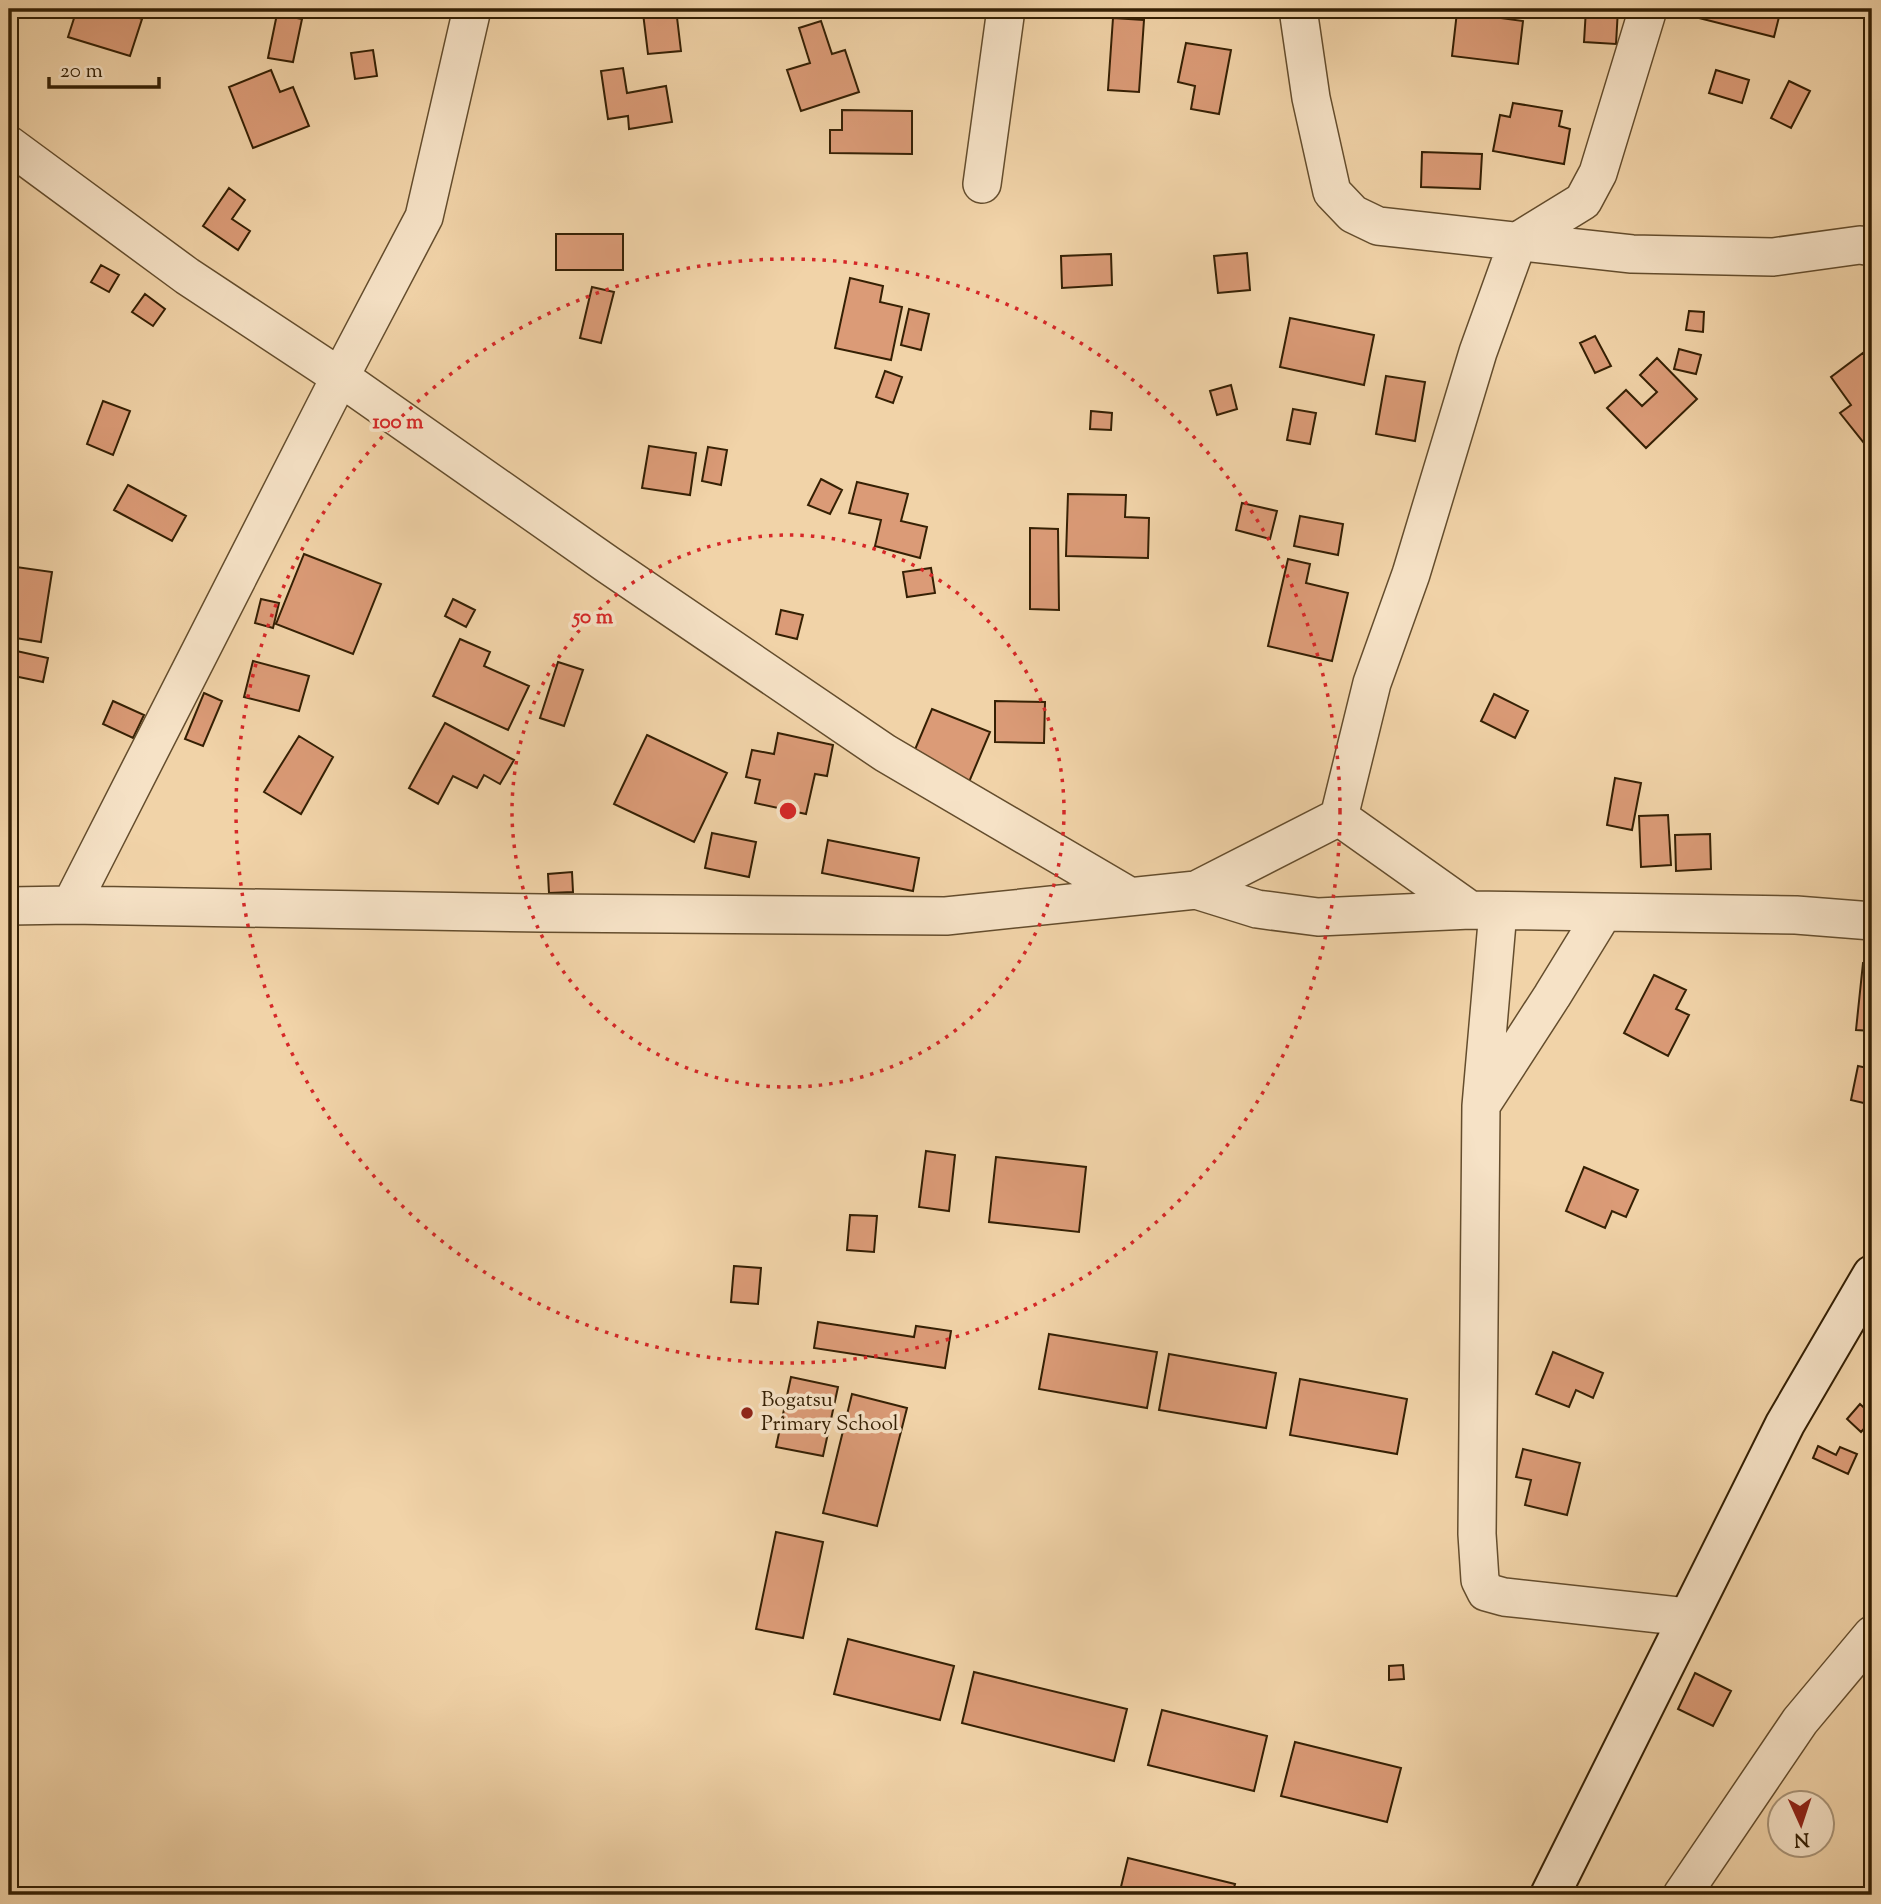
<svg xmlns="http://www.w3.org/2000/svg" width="1881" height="1904" font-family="'Sorts Mill Goudy',serif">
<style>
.building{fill:#db9b77;stroke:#352004;stroke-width:2}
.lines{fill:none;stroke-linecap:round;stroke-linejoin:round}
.street-casing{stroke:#644d2d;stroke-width:40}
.secondary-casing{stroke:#352004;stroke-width:42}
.street{stroke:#f6e2c6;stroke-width:37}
.secondary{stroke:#f6e2c6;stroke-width:38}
.ring{fill:none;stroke:#d62828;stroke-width:3.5;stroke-dasharray:3.5 7}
.poi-dot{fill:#8f2418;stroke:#f6e2c6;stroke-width:2.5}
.labels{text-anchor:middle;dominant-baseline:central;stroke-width:7;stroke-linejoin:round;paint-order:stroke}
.poi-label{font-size:21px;fill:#352004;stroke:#f6e2c6;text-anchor:start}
.centre{fill:#d62828;stroke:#f6e2c6;stroke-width:3.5}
.ring-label{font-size:21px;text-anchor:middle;font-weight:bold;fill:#d62828;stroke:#f6e2c6;stroke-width:7;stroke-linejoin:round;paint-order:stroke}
</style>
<rect width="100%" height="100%" fill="#f1d3a8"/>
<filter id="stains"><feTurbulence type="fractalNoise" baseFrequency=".00286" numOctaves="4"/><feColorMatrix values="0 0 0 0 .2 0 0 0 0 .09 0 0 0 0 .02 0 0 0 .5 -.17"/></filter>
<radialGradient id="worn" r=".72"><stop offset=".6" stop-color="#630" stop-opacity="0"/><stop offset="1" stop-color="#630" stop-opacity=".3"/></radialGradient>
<!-- building -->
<path class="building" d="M77 9H133L131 15 142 19 130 56 68 37Z
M676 9 681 51 648 54 643 13Z
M1586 9H1618L1616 44 1584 42Z
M1697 9H1781L1774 37 1695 17Z
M1457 12 1523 21 1518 64 1452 56Z
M277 14 302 19 293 62 268 58Z
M1113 18 1144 20 1139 92 1108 90Z
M821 21 832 54 845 50 859 92 801 111 787 70 810 63 799 28Z
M1186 43 1231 50 1219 114 1191 109 1195 86 1178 82Z
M373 50 377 76 355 79 351 53Z
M623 68 627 93 666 86 672 122 629 129 628 116 608 119 601 71Z
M271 70 280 92 293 87 309 126 253 148 229 87Z
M1716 70 1749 80 1742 103 1709 93Z
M1789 81 1810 91 1791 128 1771 118Z
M1513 103 1562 111 1559 126 1570 129 1564 164 1493 151 1500 115 1510 117Z
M842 110 912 111V154L830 153V130H842Z
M1422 152 1482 154 1480 189 1421 187Z
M229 188 245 200 232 219 250 231 238 250 203 226Z
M556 234H623V270H556Z
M1247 253 1250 290 1218 293 1214 256Z
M1111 254 1112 285 1062 288 1061 256Z
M101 265 119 275 109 292 91 282Z
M850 278 883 286 880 302 902 307 891 360 835 348Z
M592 287 614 292 601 343 580 338Z
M145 294 165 309 153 326 132 312Z
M909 309 929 314 921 350 901 345Z
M1689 311 1704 312 1703 332 1686 330Z
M1290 318 1374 335 1364 385 1280 367Z
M1595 336 1611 366 1595 373 1580 343Z
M1679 349 1701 355 1696 374 1674 369Z
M1863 353 1872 365V445L1868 448 1840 413 1851 405 1831 377Z
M1657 358 1697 399 1646 448 1607 408 1626 390 1642 406 1657 392 1640 375Z
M885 371 902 377 893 403 876 397Z
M1386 376 1425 382 1415 441 1376 434Z
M1231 385 1237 409 1217 415 1210 391Z
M103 401 130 411 113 455 87 444Z
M1293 409 1316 413 1310 444 1287 440Z
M1091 411 1112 413 1111 430 1090 429Z
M649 446 696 453 690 495 642 488Z
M708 447 727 450 721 485 702 481Z
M821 479 842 490 830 514 808 505Z
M857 482 908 494 901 521 927 527 920 558 875 546 881 520 849 513Z
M128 485 186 516 172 541 114 510Z
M1068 494 1126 495 1125 517 1149 518 1148 558 1066 556Z
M1242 503 1277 511 1270 539 1236 530Z
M1300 516 1343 524 1338 555 1294 546Z
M1030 528 1058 529 1059 610 1030 609Z
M304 554 381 584 353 654 276 624Z
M1288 559 1310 564 1306 583 1348 593 1332 661 1268 646Z
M9 566 52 572 41 642 9 637Z
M931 568 935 593 907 597 903 572Z
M261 599 279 603 273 628 255 623Z
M453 599 475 610 466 627 445 616Z
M781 610 803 615 797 639 776 634Z
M460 639 490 652 484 666 529 686 508 730 433 696Z
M12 650 48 658 43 682 9 675Z
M253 661 309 676 299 711 244 697Z
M558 662 583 670 564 726 540 718Z
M204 693 222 701 203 746 185 739Z
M1494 694 1528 711 1515 738 1481 721Z
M113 701 144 715 133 738 103 724Z
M995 701 1045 702 1044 743 995 742Z
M932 709 990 732 969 782 911 759Z
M445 723 514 760 500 784 484 775 477 788 453 776 438 804 409 788Z
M778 733 833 745 827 776 815 774 806 814 755 803 760 780 746 777 752 750 774 754Z
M647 735 727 773 694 842 614 804Z
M299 736 333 757 301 814 264 792Z
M1615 778 1641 783 1632 830 1607 825Z
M1668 815 1671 865 1641 867 1639 816Z
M712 833 756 842 749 877 705 868Z
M1710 834 1711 869 1676 871 1675 835Z
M828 840 919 858 913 891 822 873Z
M572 872 573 892 549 893 548 874Z
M1863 963 1872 964V1031L1856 1030Z
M1654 975 1686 990 1676 1009 1689 1015 1668 1056 1624 1033Z
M1858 1066 1872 1069V1105L1851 1100Z
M926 1151 955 1155 949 1211 919 1207Z
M996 1157 1086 1167 1079 1232 989 1222Z
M1584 1167 1638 1190 1626 1217 1612 1211 1605 1228 1566 1211Z
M850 1215 877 1216 874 1252 847 1250Z
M734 1266 761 1268 758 1304 731 1302Z
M818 1322 914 1337 916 1326 951 1331 945 1368 814 1348Z
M1049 1334 1157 1352 1147 1408 1039 1389Z
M1553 1352 1603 1373 1593 1398 1576 1390 1569 1407 1536 1394Z
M1169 1354 1276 1373 1266 1428 1159 1410Z
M791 1377 838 1387 823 1456 776 1447Z
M1300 1379 1407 1399 1397 1454 1290 1435Z
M852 1394 907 1408 877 1526 823 1513Z
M1860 1404 1872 1415V1420L1861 1432 1847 1419Z
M1818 1446 1836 1455 1840 1447 1857 1454 1848 1474 1813 1458Z
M1523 1449 1580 1463 1567 1515 1525 1505 1531 1480 1516 1477Z
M776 1532 823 1542 803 1638 756 1629Z
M848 1639 954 1666 940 1720 834 1694Z
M1403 1665 1404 1679 1389 1680V1666Z
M974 1672 1127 1709 1114 1761 962 1723Z
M1695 1673 1731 1691 1713 1726 1678 1709Z
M1162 1710 1267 1736 1254 1791 1148 1765Z
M1295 1742 1401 1768 1387 1822 1281 1796Z
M1128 1858 1235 1884 1232 1895H1119Z
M742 1887 781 1890V1895H741Z
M1262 1888 1290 1895H1261Z"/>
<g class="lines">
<!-- street casing -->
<g class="street-casing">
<path id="street" d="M1298 9 1311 98 1332 192 1353 214 1378 226 1632 254 1773 257 1860 245 1872 247
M9 145 187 276 340 377 607 564 885 753 1129 896
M982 184 1006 9
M1339 817 1470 910
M1196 890 1257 909 1318 917 1470 910 1796 915 1872 921
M71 905 340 377 424 217 472 9
M9 906 71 905 543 913 946 916 1196 890 1339 817 1372 683 1411 574 1478 352 1518 241 1583 201 1598 173 1648 9
M1498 911 1481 1106 1477 1534 1480 1580 1486 1592 1504 1597 1687 1617
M1484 1101 1552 996 1603 913
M1682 1895 1800 1721 1872 1635"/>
</g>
<!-- secondary casing -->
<g class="secondary-casing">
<path id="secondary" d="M1550 1895 1785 1424 1872 1275"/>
</g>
<!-- street -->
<use href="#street" class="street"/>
<!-- secondary -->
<use href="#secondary" class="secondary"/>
</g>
<!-- distance rings -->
<g class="ring">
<circle cx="788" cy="811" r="276"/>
<circle cx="788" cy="811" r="552"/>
</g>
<!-- markers -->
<circle class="poi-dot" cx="747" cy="1413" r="7"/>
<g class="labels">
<!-- poi labels -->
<g class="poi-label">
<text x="761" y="1401">Bogatsu<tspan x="761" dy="24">Primary School</tspan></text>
</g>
</g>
<circle cx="788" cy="811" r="10" class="centre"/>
<g class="ring-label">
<text x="398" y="428">100 m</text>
<text x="593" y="623">50 m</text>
</g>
<!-- margin -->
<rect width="1881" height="1904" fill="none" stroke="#f1d3a8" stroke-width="35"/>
<rect x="10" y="10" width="1860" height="1883" fill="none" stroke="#352004" stroke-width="3.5"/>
<rect x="18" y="18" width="1846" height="1869" fill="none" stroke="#352004" stroke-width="2"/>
<!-- north arrow -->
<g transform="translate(1801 1824) rotate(177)"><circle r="33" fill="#f6e2c6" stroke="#a99478" stroke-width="2"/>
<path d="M0-5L12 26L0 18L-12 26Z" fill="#8f2418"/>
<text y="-10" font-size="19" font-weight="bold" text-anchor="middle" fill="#352004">N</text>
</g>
<!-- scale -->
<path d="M49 77v10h110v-10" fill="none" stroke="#352004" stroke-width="3.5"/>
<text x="60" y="77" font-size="21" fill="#352004" stroke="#f6e2c6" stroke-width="5" paint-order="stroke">20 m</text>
<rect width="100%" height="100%" filter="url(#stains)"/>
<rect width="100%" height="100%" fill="url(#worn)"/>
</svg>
